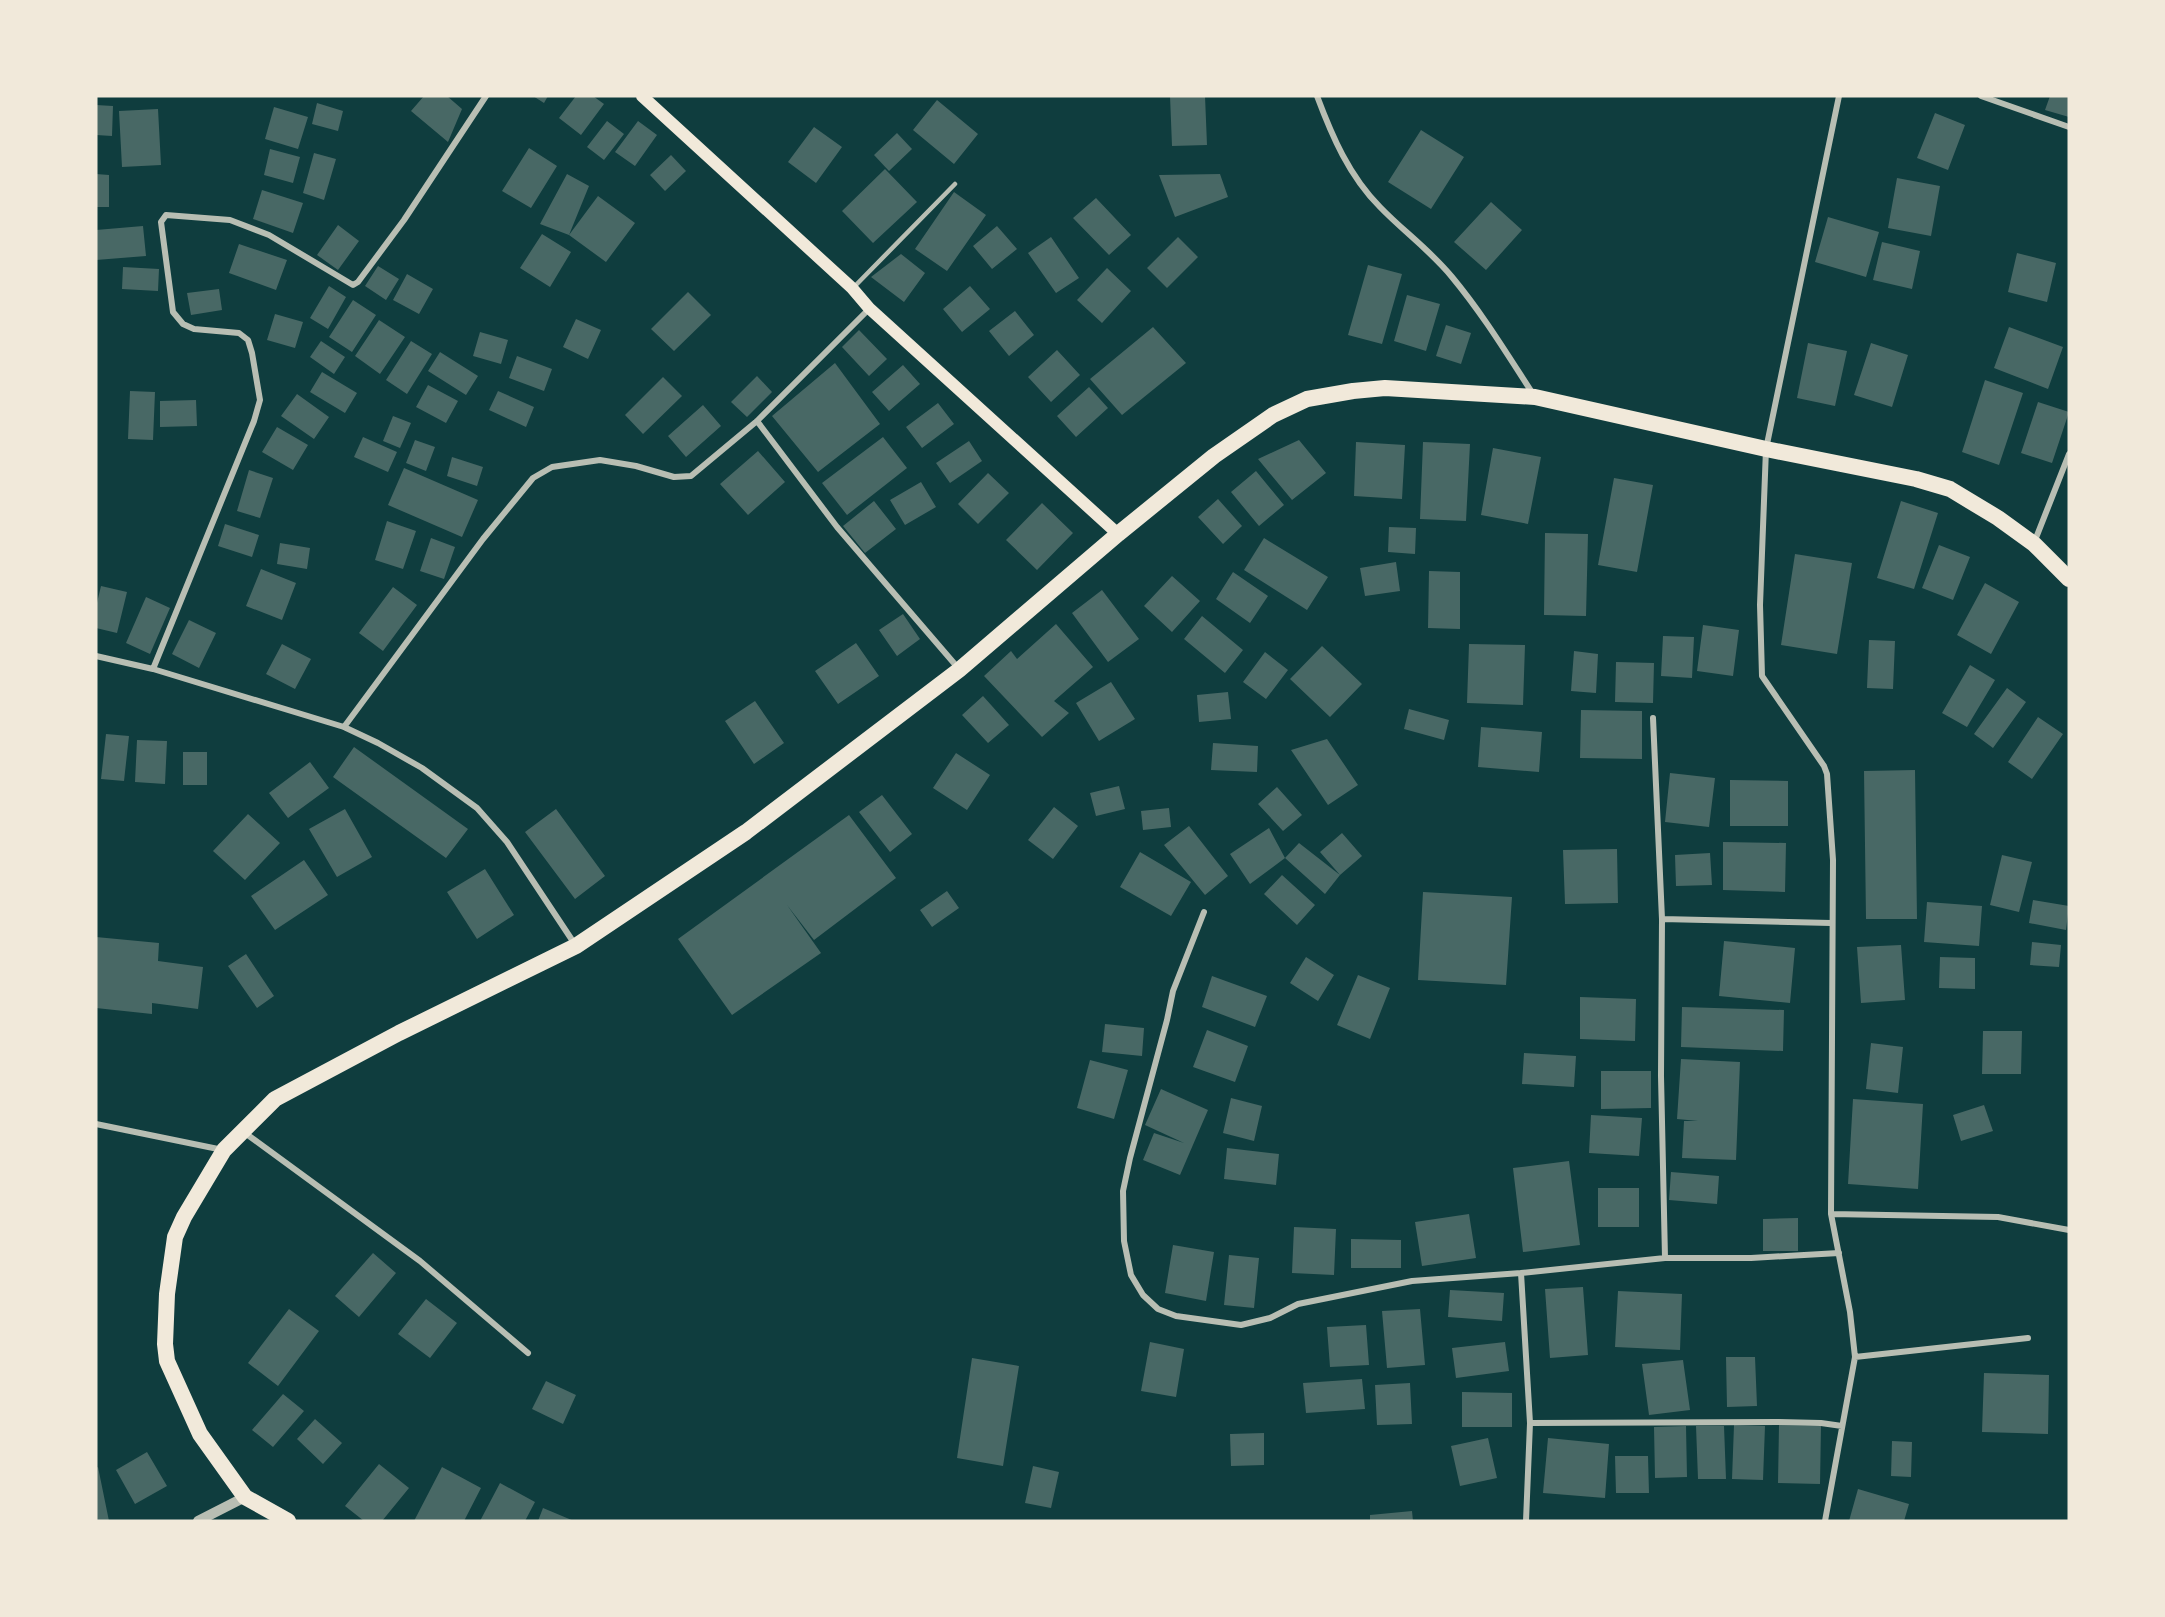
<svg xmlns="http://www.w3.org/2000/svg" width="2165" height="1617" font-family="'Alegreya Sans',sans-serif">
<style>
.building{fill:#486865}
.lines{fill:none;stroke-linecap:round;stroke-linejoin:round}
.service{stroke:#b8beb3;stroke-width:4.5}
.minor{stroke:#b8beb3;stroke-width:6}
.tertiary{stroke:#b8beb3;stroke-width:10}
.secondary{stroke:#f1e9da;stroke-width:12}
.trunk{stroke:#f1e9da;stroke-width:16}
</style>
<rect width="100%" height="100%" fill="#0f3d3e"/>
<!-- building -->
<path class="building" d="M424 96H447L462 109 448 142 411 111Z
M533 96H548L544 103Z
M576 96H593L604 104 581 135 559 118Z
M1170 96H1205L1207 145 1172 146Z
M2050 96H2069V117L2045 110Z
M937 100 978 134 954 164 913 130Z
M317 103 343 111 338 131 312 124Z
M96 105 113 106 112 136 96 135Z
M274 107 308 117 298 149 265 139Z
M158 109 161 165 122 167 119 111Z
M1935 113 1965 125 1948 170 1917 158Z
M607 121 624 134 604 160 587 147Z
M638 121 657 135 635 166 615 152Z
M814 127 842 147 816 183 788 162Z
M1421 130 1464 157 1431 209 1388 182Z
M897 133 912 149 889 171 874 155Z
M529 148 557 166 531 208 502 191Z
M270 149 300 157 293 183 264 175Z
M314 153 336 159 324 200 303 193Z
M671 155 686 171 665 191 650 175Z
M885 169 917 202 873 243 842 211Z
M96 174 109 175V207H96Z
M567 174 589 186 569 235 540 224Z
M1220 174 1228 197 1175 217 1159 175Z
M1897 178 1940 186 1931 236 1888 228Z
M262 190 303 203 293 233 253 219Z
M954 192 986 215 947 271 915 249Z
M598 196 635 223 606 262 569 235Z
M1096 198 1131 235 1109 255 1073 218Z
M1491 202 1522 230 1486 270 1454 242Z
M1828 217 1879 232 1866 277 1815 262Z
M338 225 359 241 338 270 317 255Z
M143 226 146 256 96 260V230Z
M997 226 1017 249 992 269 973 246Z
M542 234 571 252 550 287 520 268Z
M1051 237 1079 278 1056 293 1028 253Z
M1178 237 1198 257 1167 288 1147 268Z
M1882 242 1920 251 1912 289 1873 280Z
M239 244 287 260 276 290 229 273Z
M2017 253 2056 263 2047 302 2008 292Z
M901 254 925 273 904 302 871 277Z
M1368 265 1402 274 1382 344 1348 335Z
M378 266 399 279 386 300 365 286Z
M123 267 159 269 158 291 122 289Z
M1107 268 1131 291 1102 323 1077 300Z
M407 274 433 289 419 314 393 300Z
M329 286 346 297 328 329 310 318Z
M970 286 990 309 962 332 943 309Z
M219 289 222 310 191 315 187 293Z
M688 292 711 315 674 351 651 329Z
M1407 295 1440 304 1426 351 1394 341Z
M353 300 376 315 352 352 329 337Z
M1015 311 1034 335 1009 356 989 331Z
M275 314 303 322 295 348 267 340Z
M576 319 601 330 588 359 563 347Z
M379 320 405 337 380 374 355 356Z
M1446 325 1471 333 1461 364 1436 356Z
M1153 327 1186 363 1122 415 1090 379Z
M2009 327 2063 347 2048 389 1994 368Z
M859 330 887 359 869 376 842 347Z
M480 332 508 340 501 364 473 356Z
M321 341 345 357 334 374 310 357Z
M411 341 432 354 407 394 386 380Z
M1808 343 1847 351 1835 406 1797 398Z
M1871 343 1908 355 1892 407 1854 395Z
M1057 350 1080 375 1051 402 1028 377Z
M440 352 478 376 466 395 428 371Z
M517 356 552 369 544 391 509 378Z
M835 363 880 424 818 472 772 416Z
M903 365 920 384 889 411 872 392Z
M322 372 357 393 345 413 310 392Z
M757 376 772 392 747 417 731 402Z
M663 377 682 396 643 434 625 415Z
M1985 380 2023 393 1999 465 1962 452Z
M428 385 458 401 446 423 416 407Z
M1089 387 1108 408 1076 437 1057 416Z
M130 391 155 392 153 440 128 439Z
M498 391 534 407 526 427 489 410Z
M297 394 329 417 314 439 281 416Z
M196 400 197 426 160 427V401Z
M2038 402 2069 412 2052 463 2021 453Z
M938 403 954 424 922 448 906 427Z
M703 405 721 426 686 457 668 436Z
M393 416 411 423 400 448 383 441Z
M277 427 308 445 293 470 262 452Z
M363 437 397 452 388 472 354 457Z
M883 437 907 468 847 515 822 483Z
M415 440 435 447 426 471 406 463Z
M1299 440 1326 473 1292 500 1258 459Z
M969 441 982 461 950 483 936 463Z
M1356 442 1405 445 1402 499 1354 496Z
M1423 442 1470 444 1466 521 1420 519Z
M1493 448 1541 457 1528 524 1481 515Z
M758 451 785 482 748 515 720 484Z
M452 457 483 467 477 486 447 476Z
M404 468 478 500 462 537 388 505Z
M249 470 273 478 260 518 237 511Z
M1256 471 1284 505 1259 526 1231 492Z
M988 473 1009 493 978 524 958 504Z
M1614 478 1653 485 1637 572 1598 565Z
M921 482 936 507 905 525 890 500Z
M1218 499 1242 526 1223 544 1198 517Z
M874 501 896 529 865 553 843 526Z
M1901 501 1938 513 1914 589 1877 578Z
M1042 503 1073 533 1037 570 1006 540Z
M387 521 416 531 403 569 375 560Z
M225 524 259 535 252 557 218 546Z
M1389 527 1416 528 1415 554 1388 552Z
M1545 533 1588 534 1586 616 1544 615Z
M431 538 455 547 444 579 420 571Z
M1264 538 1328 577 1307 610 1244 570Z
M280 543 310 548 307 569 277 564Z
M1939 545 1970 557 1953 600 1922 588Z
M1795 554 1852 563 1837 654 1781 645Z
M1396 562 1400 591 1365 596 1360 568Z
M261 569 296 583 282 620 246 606Z
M1429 571 1460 572V629L1428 628Z
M1233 572 1268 596 1250 623 1216 599Z
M1172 576 1200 601 1172 632 1144 606Z
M1985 583 2019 602 1991 654 1957 635Z
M101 586 127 592 117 633 96 628V607Z
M393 587 417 605 383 651 359 633Z
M1102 590 1139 639 1108 662 1072 613Z
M146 597 170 608 150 654 126 643Z
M903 614 920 639 897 656 879 630Z
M1202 616 1243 650 1225 673 1184 639Z
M189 620 216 633 199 668 172 654Z
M1056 624 1093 667 1054 701 1069 713 1042 737 984 676 1011 651 1017 659Z
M1703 625 1739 630 1733 676 1697 671Z
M1663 636 1694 637 1692 678 1661 676Z
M1869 640 1895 641 1893 689 1867 688Z
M856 643 879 676 838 704 815 671Z
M282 644 311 659 295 689 266 674Z
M1469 644 1525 645 1523 705 1467 703Z
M1322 646 1362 684 1330 717 1290 679Z
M1574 651 1598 654 1596 693 1571 691Z
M1265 652 1288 670 1266 699 1243 682Z
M1616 662 1654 663 1653 703 1615 702Z
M1970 665 1995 680 1967 727 1942 713Z
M1111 682 1135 719 1099 741 1076 703Z
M2007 688 2026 702 1993 748 1974 734Z
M1228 692 1231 719 1199 722 1197 695Z
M983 696 1009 725 988 743 962 715Z
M755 701 784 743 754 764 725 721Z
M1409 709 1449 720 1444 740 1404 729Z
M1581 710 1642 711V759L1580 758Z
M2038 717 2063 734 2032 779 2008 762Z
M1481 727 1542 732 1539 772 1478 767Z
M106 734 129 736 124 781 101 779Z
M1327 739 1358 785 1328 805 1291 750Z
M137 740 167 741 165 784 135 782Z
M1213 743 1258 746 1257 772 1211 770Z
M354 747 468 829 446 858 333 777Z
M183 752H207V785H183Z
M956 753 990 775 967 810 933 788Z
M310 762 329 788 288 818 269 793Z
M1915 770 1917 919H1866L1864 771Z
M1670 773 1715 778 1709 827 1665 822Z
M1730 780 1788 781V826H1730Z
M1119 786 1125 809 1096 816 1090 793Z
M1277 787 1302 815 1283 831 1258 804Z
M882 795 912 834 890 852 859 812Z
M1054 807 1078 826 1053 859 1028 840Z
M1169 808 1171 827 1143 830 1141 811Z
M345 809 372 857 337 877 309 829Z
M556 809 605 876 575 899 525 832Z
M248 814 280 843 245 880 213 851Z
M849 815 896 878 814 940 787 905 821 953 732 1015 678 939Z
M1189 826 1228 876 1205 895 1164 845Z
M1269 828 1285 858 1250 884 1230 854Z
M1342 833 1362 856 1340 875 1320 852Z
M1723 842 1786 843 1785 892 1723 890Z
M1299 843 1340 875 1325 894 1285 858Z
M1617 849 1618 903 1565 904 1563 850Z
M1140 852 1191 882 1171 916 1120 887Z
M1710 853 1712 885 1676 886 1675 855Z
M2002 855 2032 862 2019 912 1990 905Z
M304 860 328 895 275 930 251 896Z
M485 869 514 915 477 939 447 892Z
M1282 875 1315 905 1297 925 1264 894Z
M947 891 959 908 932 927 920 910Z
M1423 892 1512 897 1506 985 1418 980Z
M2033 900 2069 906 2066 930 2029 923Z
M1927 902 1982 906 1979 946 1924 942Z
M96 937 159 943 158 961 203 967 198 1009 152 1003V1014L96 1008Z
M1724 941 1795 948 1790 1003 1719 996Z
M2032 942 2061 945 2059 967 2030 965Z
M1901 945 1905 1000 1861 1003 1857 947Z
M246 954 274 996 257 1008 228 966Z
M1306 957 1334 975 1318 1001 1290 983Z
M1940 957 1975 958V989L1939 988Z
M1358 975 1390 988 1370 1039 1337 1025Z
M1212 976 1267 996 1255 1027 1202 1007Z
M1580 997 1636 999 1635 1041 1580 1039Z
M1682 1007 1784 1010 1783 1051 1681 1047Z
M1105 1024 1144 1028 1142 1056 1102 1052Z
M1207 1030 1248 1046 1235 1082 1193 1067Z
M1983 1031H2022L2021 1074H1982Z
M1871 1043 1903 1047 1898 1093 1866 1089Z
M1524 1053 1576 1056 1574 1087 1522 1084Z
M1681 1059 1740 1062 1736 1160 1682 1158 1684 1121H1698L1677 1119Z
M1090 1060 1128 1070 1114 1119 1077 1108Z
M1601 1071H1651V1108L1601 1109Z
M1161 1089 1208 1110 1180 1175 1143 1160 1154 1133 1184 1143 1145 1125Z
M1231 1098 1262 1106 1254 1141 1223 1133Z
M1853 1099 1923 1104 1918 1189 1848 1184Z
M1984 1105 1993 1131 1961 1141 1953 1115Z
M1591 1115 1642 1118 1639 1156 1589 1153Z
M1227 1148 1279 1154 1276 1185 1224 1179Z
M1569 1161 1580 1245 1523 1252 1513 1168Z
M1671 1172 1719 1176 1717 1204 1669 1200Z
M1598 1188H1639V1227H1598Z
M1469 1214 1476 1258 1422 1266 1415 1222Z
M1798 1218V1251H1763V1219Z
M1294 1227 1336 1229 1334 1275 1292 1273Z
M1351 1239 1401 1240V1268H1351Z
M1173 1245 1214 1252 1206 1301 1165 1293Z
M373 1253 396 1273 359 1317 335 1296Z
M1229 1255 1259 1258 1254 1308 1224 1305Z
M1583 1287 1588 1355 1550 1358 1545 1289Z
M1450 1290 1504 1293 1502 1321 1448 1317Z
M1618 1291 1682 1294 1680 1350 1615 1347Z
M426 1299 457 1323 430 1358 398 1334Z
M289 1309 319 1331 278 1386 248 1363Z
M1420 1309 1425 1365 1387 1368 1382 1311Z
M1366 1325 1369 1365 1330 1367 1327 1327Z
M1150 1342 1184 1349 1176 1397 1141 1391Z
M1505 1342 1509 1371 1456 1378 1452 1348Z
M1726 1357H1755L1757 1406 1727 1407Z
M972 1358 1019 1366 1003 1466 957 1458Z
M1683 1360 1690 1410 1649 1415 1642 1364Z
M1984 1373 2049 1375 2048 1434 1982 1432Z
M1362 1379 1365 1409 1306 1413 1303 1383Z
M546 1381 576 1395 563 1424 532 1409Z
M1410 1383 1412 1424 1377 1425 1375 1385Z
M1462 1392 1512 1393V1427H1462Z
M283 1394 304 1411 273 1447 252 1430Z
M315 1419 342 1443 323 1464 297 1439Z
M1734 1425 1765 1426 1763 1480 1732 1479Z
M1779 1425 1821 1426 1820 1484 1778 1483Z
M1686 1426 1687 1477 1655 1478 1654 1427Z
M1696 1426H1724L1726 1479H1698Z
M1264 1433V1465L1231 1466 1230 1434Z
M1488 1438 1497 1478 1460 1486 1451 1446Z
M1548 1438 1609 1444 1605 1498 1543 1493Z
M1892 1441 1912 1442 1911 1477 1891 1476Z
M147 1452 167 1486 135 1504 116 1470Z
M1615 1456H1648L1649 1493H1616Z
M379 1464 409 1488 382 1521H364L345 1506Z
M1033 1466 1059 1472 1051 1508 1025 1503Z
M98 1467 109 1521H96V1468Z
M442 1467 481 1488 464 1521H414Z
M500 1483 535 1502 525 1521H480Z
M1858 1489 1909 1504 1904 1521H1849Z
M543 1508 574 1521H538Z
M1412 1511 1413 1521H1370V1515Z"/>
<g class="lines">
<!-- service -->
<path class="service" d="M854 287 955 184"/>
<!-- minor -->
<path class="minor" d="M1317 96C1332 136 1349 176 1380 207 1403 231 1431 251 1452 277 1482 313 1507 354 1533 394
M1839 96 1766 449 1760 605 1762 676 1824 766 1827 774 1833 860 1831 1214 1998 1217 2069 1230
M1981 96 2069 127
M757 421 837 527 959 669
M2034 543 2069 454
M96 656 153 669 344 727 378 743 422 768 477 808 507 842 576 946
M153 669 254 421 260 400 252 353 248 340 239 333 194 329 183 324 173 312 161 222 166 215 230 220 269 235 353 285 358 282 404 220 486 96
M1653 718 1662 919 1661 1076 1665 1258
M344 727 483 539 533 478 552 467 600 460 636 466 674 477 691 476 757 421 869 309
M1204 912 1173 991 1167 1020 1130 1158 1123 1191 1124 1241 1131 1275 1143 1295 1158 1309 1176 1316 1241 1325 1270 1318 1298 1304 1412 1281 1521 1273
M1662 919 1831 923
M96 1124 223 1150
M245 1133 420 1261 528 1353
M1855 1357 2028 1338
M1530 1423 1779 1422 1821 1423 1842 1426
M1526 1521 1530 1423 1521 1273 1665 1258H1751L1839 1253
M1825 1521 1855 1357 1850 1312 1831 1214"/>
<!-- tertiary -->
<path class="tertiary" d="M198 1521 245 1497"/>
<!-- secondary -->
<path class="secondary" d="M642 96 852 288 869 308 1118 534"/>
<!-- trunk -->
<path class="trunk" d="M288 1521 245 1497 200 1434 167 1361 165 1344 167 1294 175 1237 184 1217 224 1150 275 1099 399 1033 576 946 746 832 959 670 1118 534 1214 456 1273 415 1307 399 1353 391 1385 388 1535 397 1766 449 1916 479 1950 489 1998 518 2034 544 2069 579"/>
</g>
<!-- border -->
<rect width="2165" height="1617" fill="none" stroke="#f1e9da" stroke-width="195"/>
</svg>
